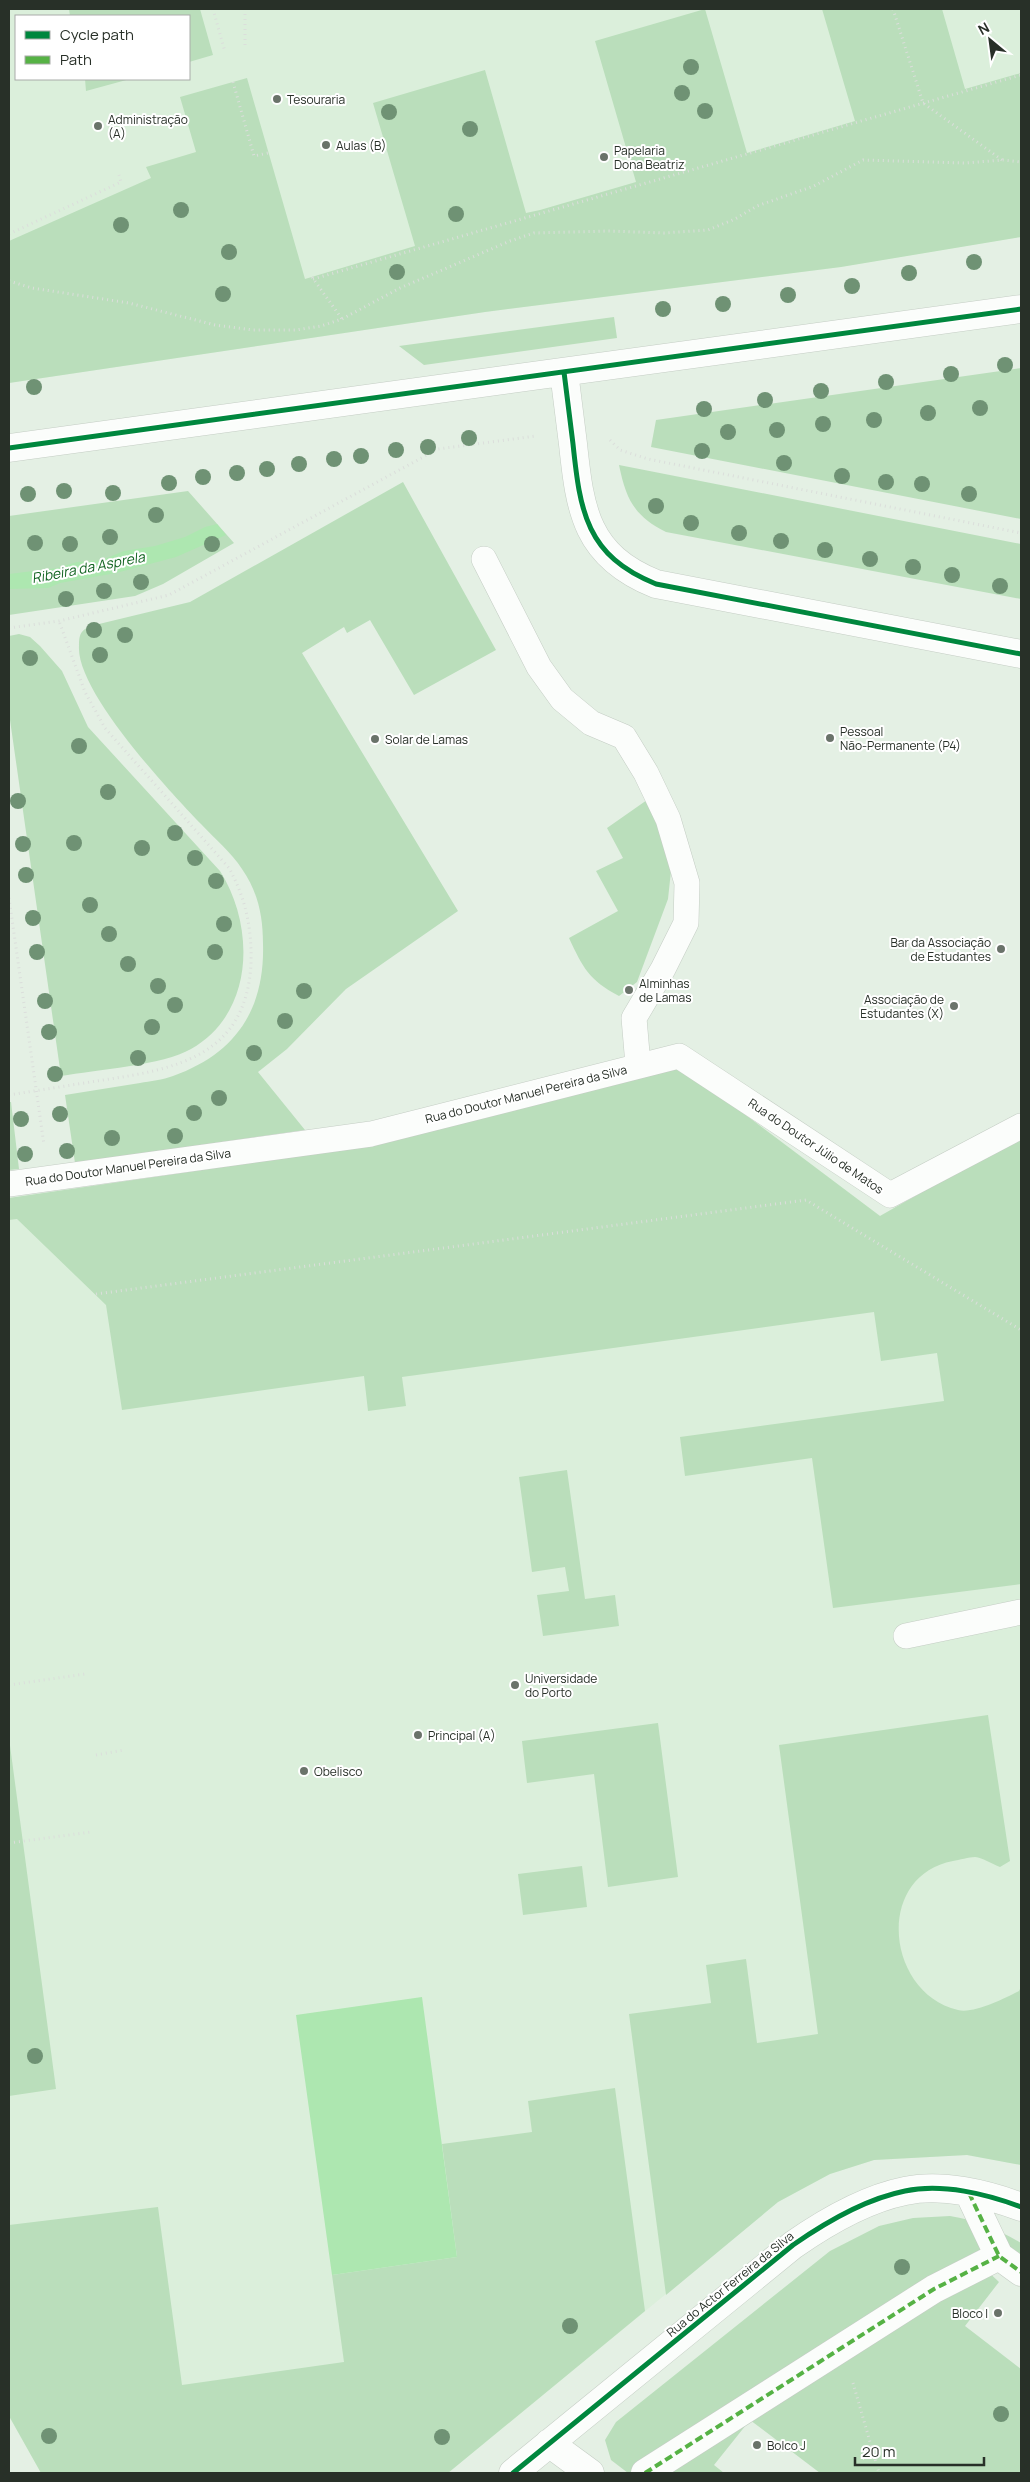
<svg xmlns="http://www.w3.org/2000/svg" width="1030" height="2482" font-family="Manrope,sans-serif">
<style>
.built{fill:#dbefdb;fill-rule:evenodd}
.green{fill:#badebb}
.water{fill:#ade7b0}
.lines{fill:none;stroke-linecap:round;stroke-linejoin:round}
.lane-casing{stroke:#c4cdc4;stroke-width:26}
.street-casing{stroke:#c4cdc4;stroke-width:29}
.path{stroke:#dbdedb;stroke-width:3;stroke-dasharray:1 4;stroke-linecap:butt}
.lane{stroke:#fbfdfb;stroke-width:25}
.street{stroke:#fbfdfb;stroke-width:28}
.quiet{stroke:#56b245;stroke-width:4;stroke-dasharray:8 4;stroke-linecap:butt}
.cycleway-casing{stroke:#fff;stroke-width:8}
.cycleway{stroke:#00873e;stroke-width:5}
.tree{fill:#6f9274}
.poi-dot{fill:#6a736a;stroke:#fff;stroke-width:2}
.labels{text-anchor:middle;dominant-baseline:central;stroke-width:4;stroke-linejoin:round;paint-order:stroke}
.poi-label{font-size:12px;fill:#283028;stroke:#fff;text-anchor:start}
.street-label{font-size:12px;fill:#283028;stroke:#fff}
.water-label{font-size:14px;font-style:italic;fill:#126421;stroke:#fff}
</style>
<rect width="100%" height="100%" fill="#e4f0e4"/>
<!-- built -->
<path class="built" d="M9 9H1021V237L841 267 485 312 9 383ZM16 16H189V79H16Z
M682 1067 880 1216 1020 1137 1021 1139V2165L967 2155 874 2160 830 2174 778 2202 448 2473H41L9 2416V1198L368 1146Z"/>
<!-- green -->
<path class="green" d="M69 9H200L213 55 189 62V16H70Z
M705 9 747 153 855 121 822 9H942L965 89 1021 73V237L841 267 485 312 9 383V241L151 178 146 167 196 152 180 97 247 78 305 279 415 246 373 103 485 70 526 213 540 210 636 182 595 41Z
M85 79H130L86 91Z
M614 317 617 338 424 365 399 346Z
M1021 368V519L651 447 656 420Z
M619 465 1021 544V599L666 532C634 516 626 499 619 465Z
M403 482 496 650 414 695 370 620 347 633 344 627 302 653 458 911 346 989 287 1049 258 1072 305 1130 75 1163 65 1095C90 1091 115 1087 140 1083 150 1081 163 1080 173 1076 235 1054 265 1010 263 944 263 916 258 892 242 869 232 853 214 838 201 824 169 791 76 691 79 646 79 640 79 633 85 629 88 627 95 626 99 624L190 602Z
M188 491 234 543 163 584 135 596 9 615V516Z
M19 634 30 637 40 646 62 671 88 727 220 871C255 926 255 1013 191 1049 164 1065 95 1070 61 1076L9 713V636Z
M647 800 662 832 671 871 668 899 637 982 619 996C589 980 583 968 569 938L618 911 596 871 623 858 607 828Z
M682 1067 880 1216 1021 1136V1584L833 1608 812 1458 685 1476 680 1437 944 1401 937 1353 881 1361 874 1312 402 1377 406 1406 368 1411 364 1376 122 1410 106 1305 17 1219 9 1220V1198L368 1146Z
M9 1102H11L19 1169 9 1170Z
M567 1470 585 1599 615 1595 619 1626 543 1636 537 1595 569 1591 565 1567 532 1572 519 1477Z
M988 1715 1010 1861 1000 1867C992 1864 983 1858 975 1857 969 1857 959 1860 953 1861 874 1876 886 1993 958 2010 974 2014 1005 1998 1019 1991L1021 1987V2165L967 2155 874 2160 830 2174 778 2202 666 2295 629 2014 711 2003 706 1965 746 1959 757 2043 818 2034 779 1745Z
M658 1723 678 1877 608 1887 594 1774 527 1783 522 1741Z
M9 1738 56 2089 9 2096Z
M582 1866 587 1907 523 1915 518 1874Z
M615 2088 645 2311 448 2473H41L9 2416V2225L158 2207 182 2385 344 2362 332 2275 457 2257 442 2144 532 2132 528 2101Z
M950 2216C976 2220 999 2230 1021 2243V2273L981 2265 999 2282 965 2326 1021 2369V2473H820L750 2420 714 2465 724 2473H628L611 2460 605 2440 616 2422 830 2251 879 2226 913 2218Z"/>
<!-- water -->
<path class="water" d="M217 524 226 535 176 557 116 573 60 583 48 588 9 589V574L57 568 77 562 102 560 124 551 155 546 185 537 205 527Z
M422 1997 457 2257 332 2275 296 2015Z"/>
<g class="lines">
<!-- lane casing -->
<g class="lane-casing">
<path id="lane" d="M484 559 539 667 562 699 591 723 624 737 646 773 668 819 687 883 686 923 663 969 634 1018 638 1065
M9 1184 371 1134 679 1056 890 1195 1021 1126
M906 1636 1021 1612"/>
</g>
<!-- street casing -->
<g class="street-casing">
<path id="street" d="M564 372C567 396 570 420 573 444 580 511 586 556 656 584L1021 654
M9 448 1021 309
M969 2193 999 2256 1021 2272
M549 2443 590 2473
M513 2473 793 2245C826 2222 865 2199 905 2191 942 2183 987 2194 1021 2207
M645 2473 934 2289 999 2256"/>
</g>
<!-- path -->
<path class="path" d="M213 9 225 52
M245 9V46
M893 9 923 103 1002 160
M233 82 254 156 268 153
M9 234 121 182 119 175
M312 277 342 319
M313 279 1021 75
M9 281 32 288 129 303 215 325 253 330H296L321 326 342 319 400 288 510 241 534 233 609 231 664 233 708 230 735 219 757 206 814 186 863 160 965 163 1003 160 1021 162
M610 440 620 450 648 459 1021 533
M9 628 59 621 169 595 438 449 536 436
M9 898 44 1145
M9 1095C40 1090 72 1085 103 1080 178 1069 246 1055 251 964 252 929 246 899 229 868L105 728 85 692 59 621
M96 1294 806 1200 1021 1330
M9 1685 85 1674
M96 1755 124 1750
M9 1843 91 1832
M853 2383 879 2473"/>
<!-- lane -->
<use href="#lane" class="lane"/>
<!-- street -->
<use href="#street" class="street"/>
<!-- quiet -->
<path class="quiet" d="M969 2193 999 2256 1021 2272
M645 2473 934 2289 999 2256"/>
<!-- cycleway casing -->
<g class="cycleway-casing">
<path id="cycleway" d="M564 372C567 396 570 420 573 444 580 511 586 556 656 584L1021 654
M9 448 1021 309
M513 2473 793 2245C826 2222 865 2199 905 2191 942 2183 987 2194 1021 2207"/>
</g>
<!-- cycleway -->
<use href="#cycleway" class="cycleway"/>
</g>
<!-- trees -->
<g class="tree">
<circle cx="691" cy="67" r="8"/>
<circle cx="682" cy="93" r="8"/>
<circle cx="705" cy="111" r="8"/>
<circle cx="389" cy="112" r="8"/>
<circle cx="470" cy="129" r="8"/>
<circle cx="181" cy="210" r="8"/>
<circle cx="456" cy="214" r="8"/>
<circle cx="121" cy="225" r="8"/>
<circle cx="229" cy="252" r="8"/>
<circle cx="974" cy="262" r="8"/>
<circle cx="397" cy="272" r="8"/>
<circle cx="909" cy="273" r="8"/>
<circle cx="852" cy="286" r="8"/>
<circle cx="223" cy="294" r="8"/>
<circle cx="788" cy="295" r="8"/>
<circle cx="723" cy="304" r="8"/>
<circle cx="663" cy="309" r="8"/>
<circle cx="1005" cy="365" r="8"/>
<circle cx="951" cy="374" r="8"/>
<circle cx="886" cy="382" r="8"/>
<circle cx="34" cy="387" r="8"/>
<circle cx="821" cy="391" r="8"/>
<circle cx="765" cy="400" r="8"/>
<circle cx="980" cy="408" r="8"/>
<circle cx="704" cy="409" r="8"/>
<circle cx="928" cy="413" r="8"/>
<circle cx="874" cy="420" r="8"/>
<circle cx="823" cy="424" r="8"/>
<circle cx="777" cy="430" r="8"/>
<circle cx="728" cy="432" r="8"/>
<circle cx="469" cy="438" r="8"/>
<circle cx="428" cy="447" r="8"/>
<circle cx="396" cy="450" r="8"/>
<circle cx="702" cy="451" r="8"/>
<circle cx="361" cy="456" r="8"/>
<circle cx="334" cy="459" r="8"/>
<circle cx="784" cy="463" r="8"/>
<circle cx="299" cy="464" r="8"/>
<circle cx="267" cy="469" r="8"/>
<circle cx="237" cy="473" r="8"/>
<circle cx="842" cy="476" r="8"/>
<circle cx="203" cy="477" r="8"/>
<circle cx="886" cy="482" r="8"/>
<circle cx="169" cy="483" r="8"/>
<circle cx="922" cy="484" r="8"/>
<circle cx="64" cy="491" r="8"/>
<circle cx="113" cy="493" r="8"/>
<circle cx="28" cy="494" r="8"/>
<circle cx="969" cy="494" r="8"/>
<circle cx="656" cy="506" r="8"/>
<circle cx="156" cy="515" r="8"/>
<circle cx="691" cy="523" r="8"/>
<circle cx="739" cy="533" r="8"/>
<circle cx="110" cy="537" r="8"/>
<circle cx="781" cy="541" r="8"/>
<circle cx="35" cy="543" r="8"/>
<circle cx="70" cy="544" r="8"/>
<circle cx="212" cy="544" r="8"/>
<circle cx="825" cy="550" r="8"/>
<circle cx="870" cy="559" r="8"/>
<circle cx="913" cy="567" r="8"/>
<circle cx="952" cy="575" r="8"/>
<circle cx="141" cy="582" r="8"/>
<circle cx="1000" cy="586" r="8"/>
<circle cx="104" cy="591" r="8"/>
<circle cx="66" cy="599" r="8"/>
<circle cx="94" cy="630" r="8"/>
<circle cx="125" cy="635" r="8"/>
<circle cx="100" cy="655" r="8"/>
<circle cx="30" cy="658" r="8"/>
<circle cx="79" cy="746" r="8"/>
<circle cx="108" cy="792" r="8"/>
<circle cx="18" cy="801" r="8"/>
<circle cx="175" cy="833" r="8"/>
<circle cx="74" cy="843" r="8"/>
<circle cx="23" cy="844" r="8"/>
<circle cx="142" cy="848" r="8"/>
<circle cx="195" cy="858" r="8"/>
<circle cx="26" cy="875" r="8"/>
<circle cx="216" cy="881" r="8"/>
<circle cx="90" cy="905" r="8"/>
<circle cx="33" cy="918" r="8"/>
<circle cx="224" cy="924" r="8"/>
<circle cx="109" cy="934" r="8"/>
<circle cx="37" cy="952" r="8"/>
<circle cx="215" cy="952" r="8"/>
<circle cx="128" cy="964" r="8"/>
<circle cx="158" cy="986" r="8"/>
<circle cx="304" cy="991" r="8"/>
<circle cx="45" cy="1001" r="8"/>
<circle cx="175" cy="1005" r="8"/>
<circle cx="285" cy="1021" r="8"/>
<circle cx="152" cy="1027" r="8"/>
<circle cx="49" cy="1032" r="8"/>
<circle cx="254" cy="1053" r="8"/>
<circle cx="138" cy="1058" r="8"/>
<circle cx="55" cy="1074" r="8"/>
<circle cx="219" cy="1098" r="8"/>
<circle cx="194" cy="1113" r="8"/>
<circle cx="60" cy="1114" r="8"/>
<circle cx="21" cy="1119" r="8"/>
<circle cx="175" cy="1136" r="8"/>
<circle cx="112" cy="1138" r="8"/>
<circle cx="67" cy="1151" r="8"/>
<circle cx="25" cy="1154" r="8"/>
<circle cx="35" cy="2056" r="8"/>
<circle cx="902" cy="2267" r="8"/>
<circle cx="570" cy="2326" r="8"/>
<circle cx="1001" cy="2414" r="8"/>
<circle cx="49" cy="2436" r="8"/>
<circle cx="442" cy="2437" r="8"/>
</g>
<!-- markers -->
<g class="poi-dot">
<circle cx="277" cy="99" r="5"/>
<circle cx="98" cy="126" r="5"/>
<circle cx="326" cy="145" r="5"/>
<circle cx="604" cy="157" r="5"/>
<circle cx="830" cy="738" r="5"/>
<circle cx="375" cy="739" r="5"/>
<circle cx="1001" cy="949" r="5"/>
<circle cx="629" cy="990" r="5"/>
<circle cx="954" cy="1006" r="5"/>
<circle cx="515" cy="1685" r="5"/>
<circle cx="418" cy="1735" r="5"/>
<circle cx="304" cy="1771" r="5"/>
<circle cx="998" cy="2313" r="5"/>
<circle cx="757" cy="2445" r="5"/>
</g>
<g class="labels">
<!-- poi labels -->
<g class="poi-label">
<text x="287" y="99">Tesouraria</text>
<text x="108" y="119">Administração<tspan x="108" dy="14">(A)</tspan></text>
<text x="336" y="145">Aulas (B)</text>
<text x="614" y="150">Papelaria<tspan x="614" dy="14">Dona Beatriz</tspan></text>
<text x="840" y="731">Pessoal<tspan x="840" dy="14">Não-Permanente (P4)</tspan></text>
<text x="385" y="739">Solar de Lamas</text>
<text x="991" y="942" text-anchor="end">Bar da Associação<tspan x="991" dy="14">de Estudantes</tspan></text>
<text x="639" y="983">Alminhas<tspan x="639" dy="14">de Lamas</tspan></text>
<text x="944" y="999" text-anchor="end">Associação de<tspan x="944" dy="14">Estudantes (X)</tspan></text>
<text x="525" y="1678">Universidade<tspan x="525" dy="14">do Porto</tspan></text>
<text x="428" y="1735">Principal (A)</text>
<text x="314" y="1771">Obelisco</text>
<text x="988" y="2313" text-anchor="end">Bloco I</text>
<text x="767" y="2445">Bolco J</text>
</g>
<!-- street labels -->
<g class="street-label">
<text transform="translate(526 1094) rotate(-14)">Rua do Doutor Manuel Pereira da Silva</text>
<text transform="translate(816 1146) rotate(34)">Rua do Doutor Júlio de Matos</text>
<text transform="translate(128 1167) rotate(-8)">Rua do Doutor Manuel Pereira da Silva</text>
<text transform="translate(730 2284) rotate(-39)">Rua do Actor Ferreira da Silva</text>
</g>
<!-- water labels -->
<g class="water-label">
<text transform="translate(88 567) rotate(-11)">Ribeira da Asprela</text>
</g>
</g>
<!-- border -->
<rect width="1030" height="2482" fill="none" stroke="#283028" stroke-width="20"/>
<!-- legend -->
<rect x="15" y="15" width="175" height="65" fill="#ffffff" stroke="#a9aca9"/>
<rect x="25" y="31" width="25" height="8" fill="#00873e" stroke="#a9aca9"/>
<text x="60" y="40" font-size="15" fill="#283028">Cycle path</text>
<rect x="25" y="56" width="25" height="8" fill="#56b245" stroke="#a9aca9"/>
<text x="60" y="65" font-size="15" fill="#283028">Path</text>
<!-- north arrow -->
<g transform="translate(990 40) rotate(331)" stroke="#ffffff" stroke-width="4" paint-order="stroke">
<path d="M0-4L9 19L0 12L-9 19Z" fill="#283028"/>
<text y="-8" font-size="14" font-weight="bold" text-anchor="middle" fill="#283028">N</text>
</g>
<!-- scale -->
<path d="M855 2457v8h129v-8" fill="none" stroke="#283028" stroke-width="2.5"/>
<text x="862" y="2457" font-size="15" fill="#283028" stroke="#ffffff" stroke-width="4" paint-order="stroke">20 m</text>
</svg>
